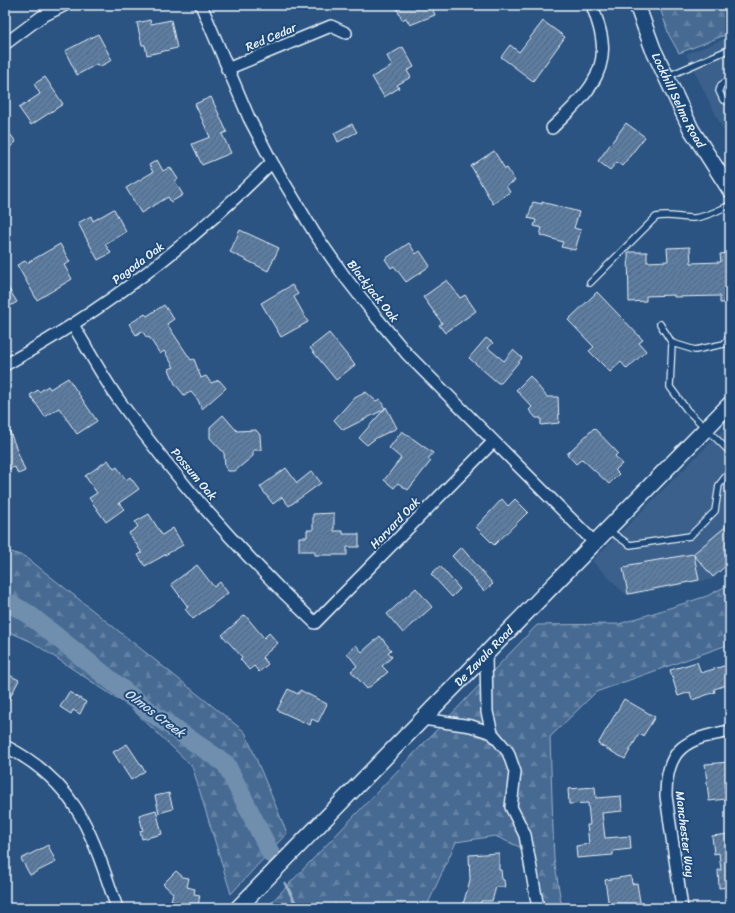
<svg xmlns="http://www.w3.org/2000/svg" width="735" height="913" font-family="Sriracha,sans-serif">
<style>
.built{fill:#3a608b}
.forest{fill:url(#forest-firs);stroke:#98aec6}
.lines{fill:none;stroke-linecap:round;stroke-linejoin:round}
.stream{stroke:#a0b6cb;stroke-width:3}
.river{stroke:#708ead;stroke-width:19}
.building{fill:url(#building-hatch);stroke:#e8f1f8}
.lane-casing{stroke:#e8f1f8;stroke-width:8}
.street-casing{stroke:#e8f1f8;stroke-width:14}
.secondary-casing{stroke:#e8f1f8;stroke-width:18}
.lane{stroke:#1f4a7a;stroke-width:5.5}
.street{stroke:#1f4a7a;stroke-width:11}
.secondary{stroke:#1f4a7a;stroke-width:15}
.labels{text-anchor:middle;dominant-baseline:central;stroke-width:4;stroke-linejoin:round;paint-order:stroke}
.street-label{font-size:12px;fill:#e8f1f8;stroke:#1f4a7a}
.water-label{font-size:13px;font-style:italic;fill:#d0dde9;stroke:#1f4a7a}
</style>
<defs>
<pattern id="forest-firs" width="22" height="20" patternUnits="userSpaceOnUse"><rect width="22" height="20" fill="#476b93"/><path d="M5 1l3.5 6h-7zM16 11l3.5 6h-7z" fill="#6281a3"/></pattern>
<pattern id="building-hatch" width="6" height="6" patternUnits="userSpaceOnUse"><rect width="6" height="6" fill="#5d7da1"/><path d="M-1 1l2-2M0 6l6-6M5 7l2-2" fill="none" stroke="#53657a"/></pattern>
</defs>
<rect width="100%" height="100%" fill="#2b5482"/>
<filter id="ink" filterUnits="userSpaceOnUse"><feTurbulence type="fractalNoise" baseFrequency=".025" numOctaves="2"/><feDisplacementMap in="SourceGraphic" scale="8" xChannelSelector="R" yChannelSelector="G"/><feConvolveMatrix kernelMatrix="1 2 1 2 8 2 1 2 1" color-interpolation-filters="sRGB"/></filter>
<g filter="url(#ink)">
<!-- built -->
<path class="built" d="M730 37V144L686 54Z
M730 423V564L712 579 627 596 592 561Z"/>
<!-- forest -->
<path class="forest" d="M659 5H730V33L679 53 669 35Z
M5 550 26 557 245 732 287 833 231 894 192 766 130 707 32 642 5 630Z
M730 584V644L596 692 550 737 554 859 562 908H542L535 854 495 836 456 842 426 908H266L537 625 619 624 707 596Z"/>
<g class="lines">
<!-- stream -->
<path class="stream" d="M285 883 298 908"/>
<!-- river -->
<path class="river" d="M5 601 27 613 153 714 226 764 271 854"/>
</g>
<!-- building -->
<path class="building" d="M395 5H431L435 15 410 25 406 18 402 20Z
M150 20 151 24 171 20 177 48 147 55 145 45H142L137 23Z
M543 21 565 37 533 81 501 57 510 45 519 52Z
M98 34 112 60 99 67 97 64 77 75 65 51Z
M403 47 414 67 407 71 411 77 397 85 399 88 384 97 372 77 392 66 387 56Z
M45 77 63 104 31 125 19 108 40 94 34 84Z
M211 97 227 132 222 134 231 153 202 165 192 144 210 137 195 104Z
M626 123 645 137 622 166 617 162 610 170 598 161Z
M352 124 357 132 338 142 334 133Z
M5 127 16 142 5 151Z
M494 151 505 169 507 168 515 181 506 186 510 192 493 204 471 166Z
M157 160 163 171 170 167 178 179 175 181 183 195 171 202 168 197 141 213 126 188 153 172 149 165Z
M533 202 542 204V202L579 212 574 228 581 230 575 250 561 247 563 242 540 235 542 228 534 226 536 220 528 218Z
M114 209 126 232 105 244 111 253 98 260 78 223 91 216 93 221Z
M240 230 279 248 268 271 230 252Z
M409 243 416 254 420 251 430 266 406 282 394 266 391 268 385 259Z
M60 244 70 262 64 265 72 279 37 300 17 265 25 261 27 263Z
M690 247 691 263 721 262 720 254 730 253V303H720V296L674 297V295L646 296V301L629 302 628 252H647V262L668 261 667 248Z
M447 280 460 298 465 295 476 311 445 333 439 325 442 323 423 297Z
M5 283 17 302 5 309Z
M292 285 298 294 294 297 308 322 281 337 261 303Z
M597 292 643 340 639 343 646 351 627 369 621 362 610 372 589 351 594 347 568 320Z
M164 305 174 319 167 324 191 360 194 359 201 378 206 376 211 383 219 380 226 388 202 409 198 400 191 392 184 395 175 384 169 369 174 367 164 351 160 354 149 337 147 338 142 331 136 335 129 324 145 314 147 316Z
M329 333 355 365 336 380 310 348Z
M486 338 493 343 488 348 504 361 513 350 522 358 501 383H498L469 358Z
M530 376 547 397H558L559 423 541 425V418H536L529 410 532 407 516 390Z
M68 378 97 421 77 434 59 408 45 417 30 395 38 390 39 392 48 386 50 389Z
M366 392 376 401 380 399 385 409 343 430 334 420 353 399Z
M386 407 397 428 376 438 367 445 359 438Z
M223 415 237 431 256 430 260 435 261 450H253V456L235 471H228L225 467 224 453 210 438V427Z
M5 419 25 471 18 474 15 467 5 470Z
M594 428 618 453 615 456 622 464 615 470 619 474 609 484 582 459 576 464 567 454Z
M402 431 433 453 428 459 431 461 408 490 398 483 394 488 384 480 401 458 389 448Z
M108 460 114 469 117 467 126 480 130 477 139 489 119 503 124 509 106 522 89 498 97 493 85 476Z
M286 468 297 483 312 471 321 483 289 506 282 497 273 504 260 487Z
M502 499 508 506 515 499 528 512 494 545 476 527Z
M334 513V531H343V534H359V547H347V555H315V551H299V537H307V530H313V514Z
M149 514 162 535 173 528 183 545 145 566 138 555 142 553 129 533 138 527 135 522Z
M730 523V562L713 577 694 555 699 580 628 594 623 568 629 567V565L693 554Z
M461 547 493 584 484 591 452 556Z
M197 565 214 587 220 582 228 593 193 619 185 609 188 607 171 584Z
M440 566 460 589 452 597 431 574Z
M416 588 432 607 403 633 387 614Z
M245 615 264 638 269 633 278 643 262 657 268 664 259 672 254 666 249 670 240 659 242 657 222 635Z
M380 636 391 650 388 652 392 657 382 666 388 672 367 689 351 671 357 666 347 653 356 645 362 652Z
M697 662 701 673 730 664V684L714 689 715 692 692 700 690 692 678 696 670 670Z
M5 673 19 680 5 707Z
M288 689 298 694 300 690 327 704 318 722 312 719 310 725 277 710Z
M69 692 86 702 80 714 73 710 71 714 60 707Z
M624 699 655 717 643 736 639 734 625 759 598 744Z
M127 744 145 771 131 780 113 752Z
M730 762V783H724L726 799 709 801 705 764Z
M595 787 596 798 621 796 622 811 602 813 605 838 630 836 631 849 613 851V855L577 858 576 846 589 844 587 825H590L588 803 569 804 568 789Z
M169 793 173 809 159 813 155 796Z
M156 810 162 834 142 839 140 831 143 830 139 815Z
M730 834V887L719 888 718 870H721L719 853 714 854 712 836Z
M48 845 56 862 30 875 21 859Z
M499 853V870H501L502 879 504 880 505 887H496L492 901H481L480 908H462L470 880 469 855Z
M176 871 183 877 189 878 187 887 195 889 194 894 200 895 198 905 195 908H178L179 903 171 901 173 893 163 884Z
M631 876 632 884 637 883 641 908H609L605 880Z"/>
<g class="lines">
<!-- lane casing -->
<g class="lane-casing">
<path id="lane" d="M666 77 730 49
M730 79 721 85 719 91 723 100 730 102
M590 283 656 217C669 214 681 218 694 218 707 217 719 210 730 205
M660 324 672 343 670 387 687 410 730 452
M672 343 695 350 724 344 730 336
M608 530 630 545 690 536 715 511 719 485 730 471"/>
</g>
<!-- street casing -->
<g class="street-casing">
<path id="street" d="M201 5 249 118 272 162 315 234 345 277 377 318 407 354 595 543
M5 44 41 17 65 5
M227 69 331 26 346 33
M552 128C576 104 607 80 602 41 601 29 596 17 592 5
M73 325C89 351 103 378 121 403 178 482 244 556 315 623L493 442
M5 365C104 310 193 243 272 162
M486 654 487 712 492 733 508 752 515 772 511 807 525 835 538 908
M423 719 471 726 492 733
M5 746C79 783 92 836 117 908
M682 908 666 796C666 747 686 739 730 731"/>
</g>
<!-- secondary casing -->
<g class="secondary-casing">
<g id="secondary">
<path id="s1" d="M637 5 653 49 691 129 730 190"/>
<path id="s2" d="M238 908 730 404"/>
</g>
</g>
<!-- lane -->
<use href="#lane" class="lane"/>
<!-- street -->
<use href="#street" class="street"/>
<!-- secondary -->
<use href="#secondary" class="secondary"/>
</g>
</g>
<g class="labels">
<!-- street labels -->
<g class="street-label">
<text transform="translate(271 37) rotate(-23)">Red Cedar</text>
<text stroke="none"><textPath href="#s1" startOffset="104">Lockhill Selma Road</textPath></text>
<text transform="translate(138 263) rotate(-37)">Pagoda Oak</text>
<text transform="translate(373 291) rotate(52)">Blackjack Oak</text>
<text transform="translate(194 474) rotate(50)">Possum Oak</text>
<text transform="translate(395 523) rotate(-46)">Harvard Oak</text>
<text stroke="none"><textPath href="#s2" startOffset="352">De Zavala Road</textPath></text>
<text transform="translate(685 834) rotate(83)">Manchester Way</text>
</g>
<!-- water labels -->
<g class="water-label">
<text transform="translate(155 713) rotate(37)">Olmos Creek</text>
</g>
</g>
<!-- margin -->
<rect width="735" height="913" fill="none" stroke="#1f4a7a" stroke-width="20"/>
<rect x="10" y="10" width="715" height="893" fill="none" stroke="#e8f1f8" stroke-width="1.5" filter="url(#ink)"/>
</svg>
